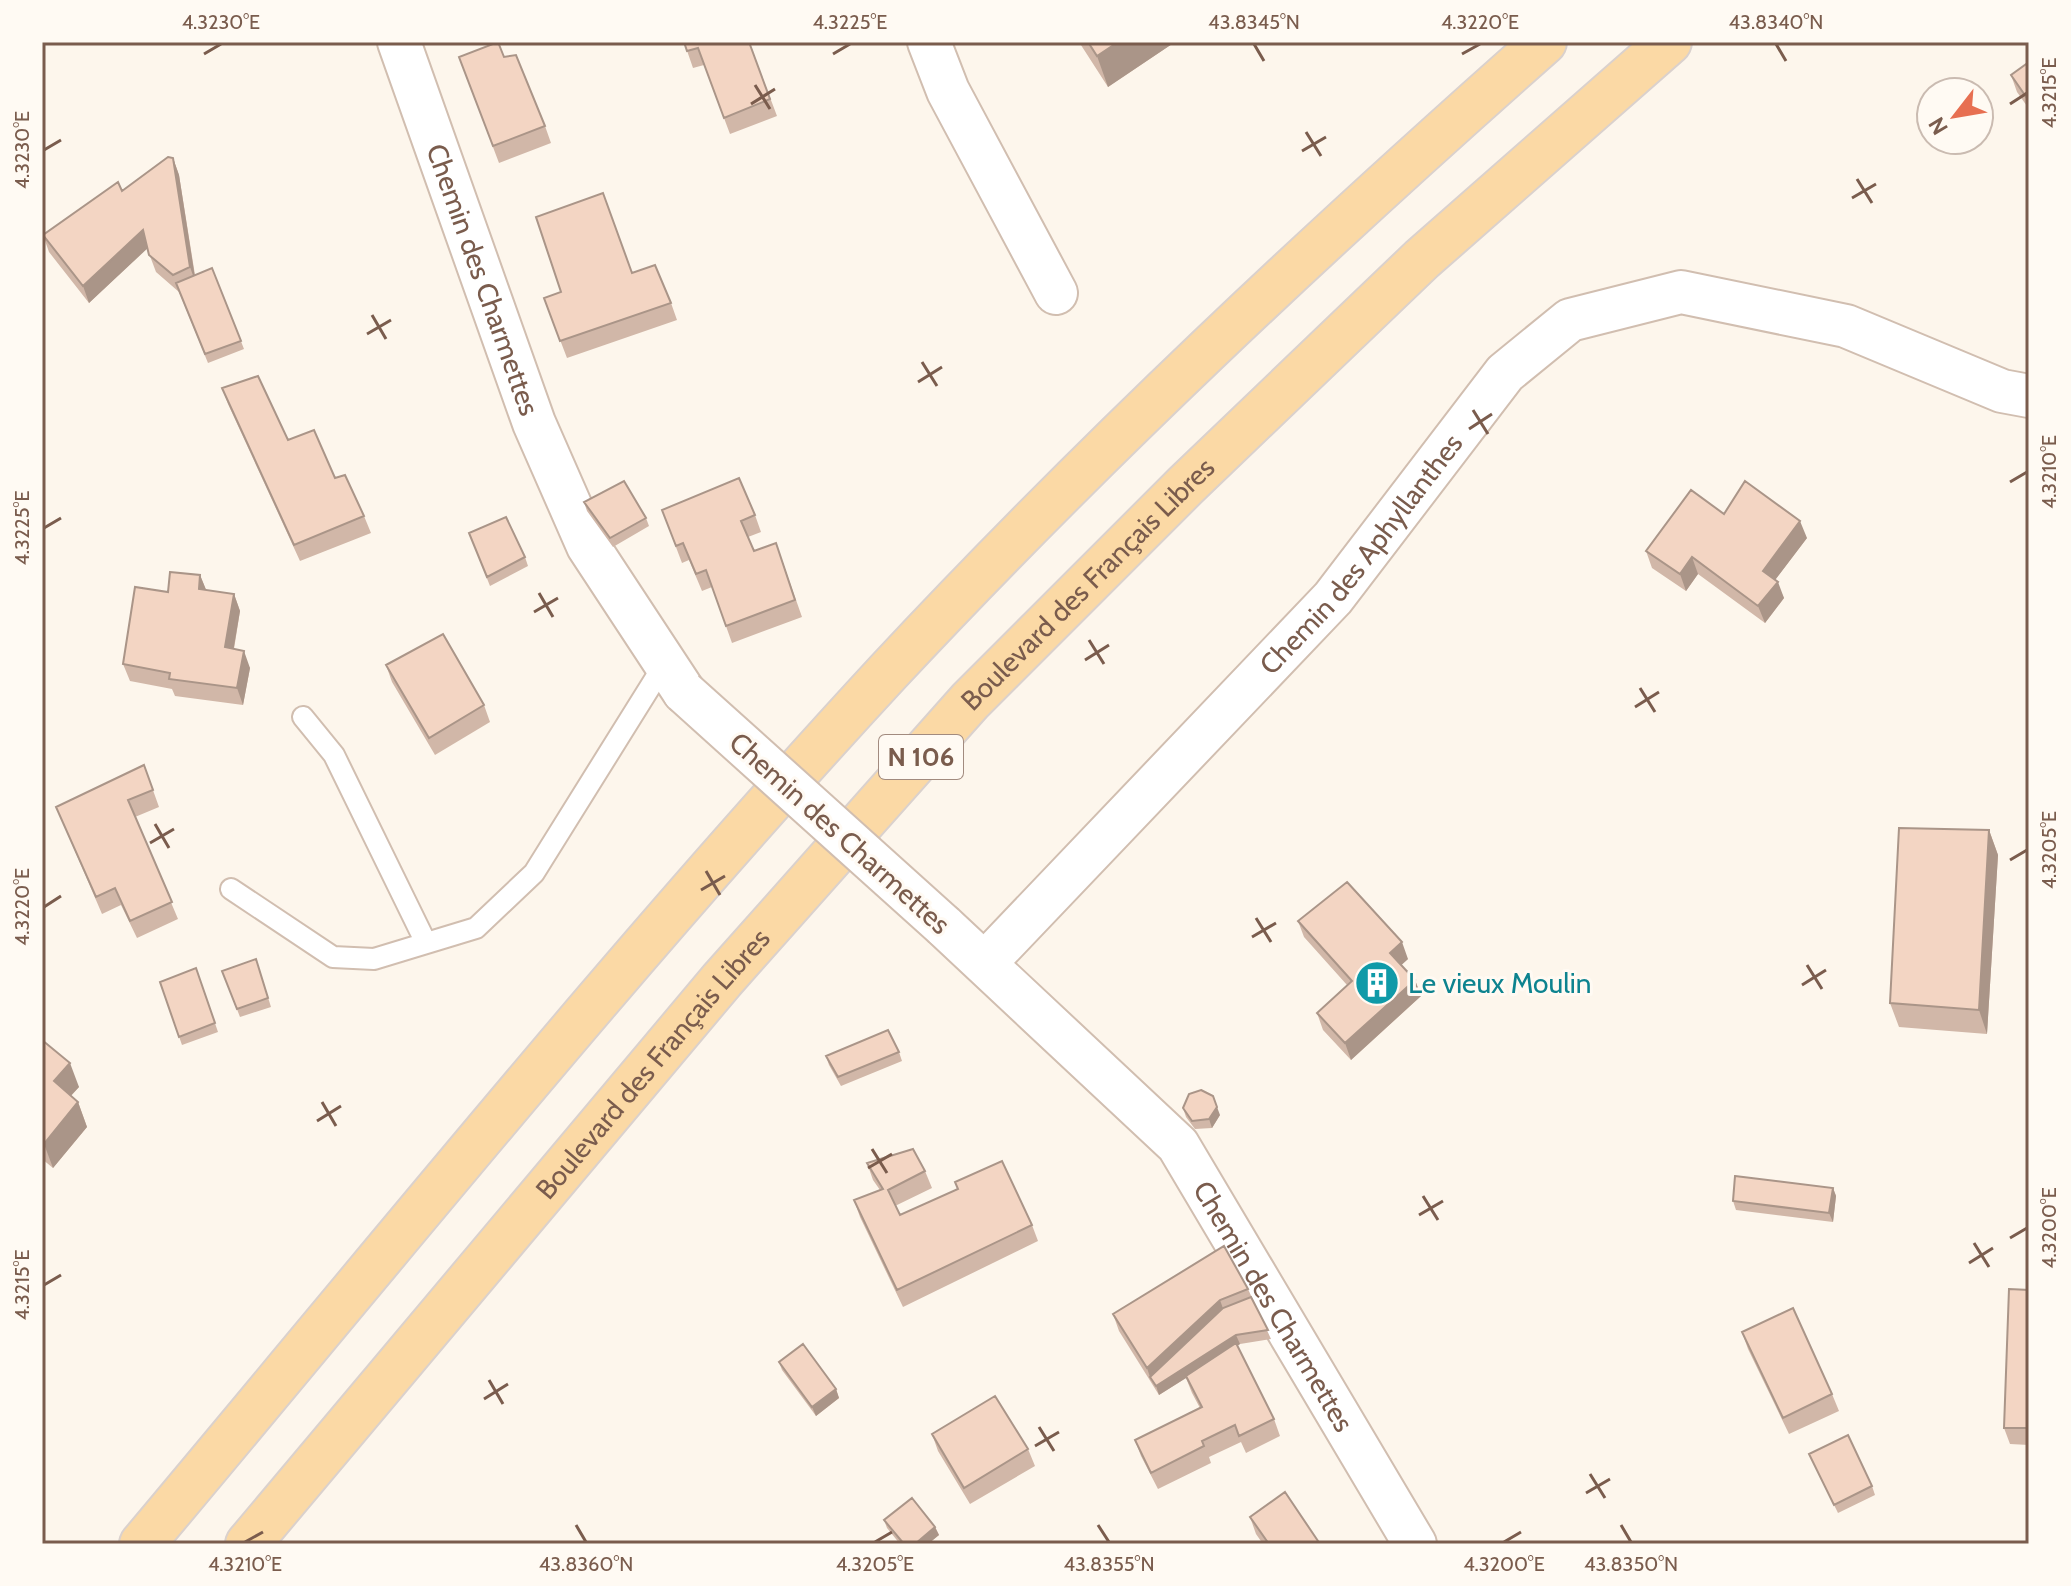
<svg xmlns="http://www.w3.org/2000/svg" width="2071" height="1586" font-family="Cabin,sans-serif">
<style>
.lines{fill:none;stroke-linecap:round;stroke-linejoin:round}
.lane-casing{stroke:#d1beb0;stroke-width:24}
.street-casing{stroke:#d1beb0;stroke-width:46}
.primary-casing{stroke:#dad1cd;stroke-width:48}
.lane{stroke:#fff;stroke-width:20}
.street{stroke:#fff;stroke-width:42}
.primary{stroke:#fbd9a5;stroke-width:44}
.street-bridge-casing{stroke:#d1beb0;stroke-width:46;stroke-linecap:butt}
.street-bridge{stroke:#fff;stroke-width:42}
.wall{fill:#d1b7a8}
.shaded-wall{fill:#aa9588}
.building{fill:#f3d5c3;stroke:#aa9588;stroke-width:2}
.ticks{fill:none;stroke:#7a5c4d;stroke-width:3}
.labels{text-anchor:middle;dominant-baseline:central;stroke-width:6;stroke-linejoin:round;paint-order:stroke}
.shield{fill:#fffaf3;stroke:#a28b7f;stroke-width:2}
.shield-label{font-size:26px;font-weight:bold;fill:#7a5c4d}
.street-label{font-size:28px;fill:#7a5c4d;stroke:#fffaf3}
.culture-label{font-size:28px;fill:#0d838f;stroke:#fffaf3;text-anchor:start}
.neatline{fill:none;stroke:#7a5c4d;stroke-width:3}
.ticks-label{font-size:20px;text-anchor:middle;fill:#7a5c4d}
</style>
<rect width="100%" height="100%" fill="#fdf6ec"/>
<g class="lines">
<!-- lane casing -->
<g class="lane-casing">
<path id="lane" d="M303 717 334 755 426 943
M231 889 333 957 374 959 476 928 534 873 665 663"/>
</g>
<!-- street casing -->
<g class="street-casing">
<g id="street">
<path id="s1" d="M399 42 534 423 588 546 684 692"/>
<path d="M929 42 948 91 1056 293"/>
<path id="s2" d="M944 926 1178 1145 1415 1544"/>
<path id="s3" d="M985 963 1333 598 1505 373 1570 320 1681 292 1846 326 2002 391 2029 396"/>
</g>
</g>
<!-- primary casing -->
<g class="primary-casing">
<g id="primary">
<path d="M142 1544C388 1251 628 953 888 672 1094 451 1318 242 1544 42"/>
<path id="s4" d="M248 1544 722 980 970 701 1186 485 1422 259 1669 42"/>
</g>
</g>
<!-- lane -->
<use href="#lane" class="lane"/>
<!-- street -->
<use href="#street" class="street"/>
<!-- primary -->
<use href="#primary" class="primary"/>
<!-- street-bridge casing -->
<g class="street-bridge-casing">
<path id="street-bridge" d="M684 692 944 926"/>
</g>
<!-- street-bridge -->
<use href="#street-bridge" class="street-bridge"/>
</g>
<!-- wall -->
<path class="wall" d="M684 42H749L777 116 730 134 704 65 693 68Z
M1079 42H1175L1108 87Z
M459 57H504L545 126 551 143 499 163Z
M2029 62V109L2017 92 2011 75Z
M173 158 179 175 195 275 212 268 244 349 208 363 179 292 156 272 147 248 89 303 49 252 43 235 122 191Z
M632 273 671 303 677 320 567 358 544 298Z
M222 388 335 478 364 516 371 533 300 561 228 404Z
M584 502 646 518 649 526 613 547 587 511Z
M1724 514 1807 538 1775 580 1784 598 1765 623 1698 574 1686 591 1652 568 1646 551Z
M755 515 761 532 748 537 754 551 776 543 802 617 732 643 712 587 702 591 689 560 682 563 668 526Z
M469 533 525 557 528 566 490 586Z
M200 575 206 590 234 594 240 611 234 649 250 668 243 705 175 696 172 689 130 681 123 664 168 592Z
M386 665 484 705 490 722 435 755 392 682Z
M144 765 159 807 135 817 178 919 137 938 121 905 102 914 56 807Z
M1989 830 1998 855 1987 1034 1899 1027 1890 1003Z
M1298 921 1408 959 1401 965 1415 980 1421 996 1351 1060 1323 1030 1317 1013 1347 985 1304 937Z
M256 959 271 1007 240 1017 222 971Z
M196 968 218 1032 182 1045 160 982Z
M42 1040 79 1087 71 1096 78 1102 87 1127 53 1168 42 1159Z
M899 1052 902 1061 841 1086 829 1065 826 1056Z
M1183 1108 1220 1115 1212 1128 1195 1129 1186 1117Z
M867 1163 925 1171 932 1188 895 1206 900 1215 1032 1225 1038 1241 903 1307 860 1217 854 1200 880 1190 873 1180Z
M1833 1188 1836 1196 1833 1222 1736 1210 1733 1201Z
M1248 1289 1271 1339 1240 1344 1237 1346 1274 1419 1280 1436 1246 1453 1241 1442 1209 1457 1211 1463 1158 1489 1141 1456 1135 1440 1200 1408 1192 1393 1186 1378 1159 1395 1119 1331 1113 1314Z
M2029 1290V1445L2010 1444 2004 1428Z
M1742 1332 1832 1394 1839 1411 1789 1434 1748 1349Z
M779 1362 836 1389 839 1398 816 1416 782 1370Z
M932 1434 1028 1449 1035 1466 970 1504 938 1451Z
M1809 1454 1872 1486 1875 1495 1838 1513Z
M1250 1517 1320 1544H1263L1256 1534Z
M884 1520 935 1527 939 1535 928 1544H900L887 1528Z"/>
<!-- shaded-wall -->
<path class="shaded-wall" d="M1118 42H1175L1108 87 1097 56Z
M173 158 179 175 196 284 190 267Z
M143 230 149 247 89 303 83 286Z
M1800 521 1807 538 1769 588 1763 571Z
M1692 557 1698 574 1686 591 1680 574Z
M200 575 207 592 199 589Z
M1778 582 1784 598 1765 623 1758 606Z
M234 594 240 611 231 664 225 647Z
M244 651 250 668 243 705 237 688Z
M1989 830 1998 855 1987 1034 1979 1010Z
M1402 942 1408 959 1396 970 1390 953Z
M1415 980 1421 996 1351 1060 1345 1043Z
M70 1063 79 1087 62 1105 54 1081Z
M78 1102 87 1127 53 1168 44 1144Z
M1217 1107 1220 1115 1212 1128 1209 1119Z
M1833 1188 1836 1196 1833 1222 1829 1213Z
M1220 1300 1226 1317 1150 1377 1147 1368Z
M1236 1335 1240 1344 1159 1395 1156 1386Z
M836 1389 839 1398 816 1416 812 1407Z
M935 1527 939 1535 928 1544H915Z"/>
<!-- building -->
<path class="building" d="M498 42 504 57 516 55 545 126 493 146 459 57Z
M684 42H749L770 99 724 118 698 48 687 51Z
M1088 42H1118L1097 56Z
M2029 62V101L2011 75Z
M168 157 173 158 190 267 173 275 149 255 143 230 83 286 43 235 118 182 122 191Z
M603 193 632 273 655 265 671 303 560 341 544 298 561 292 536 217Z
M212 268 241 341 205 354 176 283Z
M258 376 288 440 314 430 335 478 345 475 364 516 294 545 222 388Z
M739 478 755 515 741 521 754 551 776 543 795 600 726 626 706 570 696 574 683 543 676 546 662 510Z
M624 481 646 518 610 538 584 502Z
M1745 481 1800 521 1763 571 1778 582 1758 606 1692 557 1680 574 1646 551 1691 490 1724 514Z
M506 517 525 557 487 577 469 533Z
M170 572 200 575 199 589 234 594 225 647 244 651 237 688 169 679 170 673 123 664 135 587 168 592Z
M443 634 484 705 429 738 386 665Z
M144 765 153 790 128 800 172 902 130 921 115 888 96 897 56 807Z
M1899 828 1989 830 1979 1010 1890 1003Z
M1347 882 1402 942 1390 953 1415 980 1345 1043 1317 1013 1352 981 1298 921Z
M256 959 268 998 237 1009 222 971Z
M196 968 215 1023 179 1037 160 982Z
M888 1030 899 1052 838 1077 826 1056Z
M42 1040 70 1063 54 1081 78 1102 44 1144 42 1142Z
M1201 1090 1213 1096 1217 1107 1209 1119 1192 1121 1183 1108 1189 1094Z
M913 1149 925 1171 888 1190 900 1215 958 1189 955 1182 1002 1161 1032 1225 897 1290 854 1200 883 1189 867 1163Z
M1735 1176 1833 1188 1829 1213 1733 1201Z
M1224 1246 1248 1289 1220 1300 1147 1368 1113 1314Z
M2009 1289 2029 1290V1428H2004Z
M1251 1297 1268 1330 1236 1335 1156 1386 1150 1377 1223 1308Z
M1793 1308 1832 1394 1783 1418 1742 1332Z
M1236 1343 1274 1419 1239 1436 1235 1425 1202 1441 1204 1446 1151 1473 1135 1440 1202 1407 1186 1376Z
M803 1344 836 1389 812 1407 779 1362Z
M995 1396 1028 1449 964 1488 932 1434Z
M1848 1435 1872 1486 1834 1505 1809 1454Z
M1285 1492 1320 1544H1269L1250 1517Z
M912 1498 935 1527 915 1544H904L884 1520Z"/>
<!-- ticks -->
<path class="ticks" d="M1254 44 1264 61M1776 44 1786 61M204 54 221 44M833 54 850 44M1462 54 1480 44M755 85 770 109M751 104 775 89M2010 104 2027 93M1306 132 1321 156M44 150 61 140M1302 151 1326 137M1857 179 1872 203M1852 198 1876 184M372 315 386 339M367 334 391 320M922 362 937 386M918 382 942 367M1473 410 1488 434M1469 429 1492 414M2010 482 2027 472M44 528 61 518M539 593 553 617M534 612 558 598M1089 640 1104 664M1085 660 1109 645M1640 688 1655 712M1635 707 1659 692M155 824 169 848M150 843 174 829M2010 860 2027 850M706 871 720 895M701 890 725 876M44 907 61 896M1256 918 1271 942M1252 937 1276 923M1807 965 1822 989M1802 985 1826 970M322 1102 336 1126M317 1121 341 1106M872 1149 887 1173M868 1168 892 1154M1423 1196 1438 1220M1419 1215 1443 1201M2010 1238 2027 1228M1974 1243 1989 1267M1969 1263 1993 1248M44 1285 61 1275M489 1380 503 1404M484 1399 508 1384M1039 1427 1054 1451M1035 1446 1059 1432M1590 1474 1605 1498M1586 1493 1610 1479M576 1525 586 1542M1098 1525 1109 1542M1621 1525 1631 1542M245 1542 263 1532M875 1542 892 1532M1504 1542 1521 1532"/>
<!-- icons -->
<defs>
<g id="building-disc" transform="scale(2.3)"><circle r="9.5" fill="#0f9aa8" stroke="#fffaf3"/><path d="M-4-6H4V6H1V3H-1V6H-4ZM-2.5-4.3h1.7v1.8h-1.7ZM.8-4.3h1.7v1.8H.8ZM-2.5-1h1.7V.8h-1.7ZM.8-1h1.7V.8H.8Z" fill="#fff"/></g>
</defs>
<g fill-rule="evenodd">
<use href="#building-disc" x="1377" y="983"/>
</g>
<g class="labels">
<!-- shield labels -->
<rect class="shield" x="879" y="735" width="84" height="44" rx="6"/>
<g class="shield-label">
<text x="921" y="757">N 106</text>
</g>
<!-- street labels -->
<g class="street-label">
<text stroke="none"><textPath href="#s1" startOffset="252">Chemin des Charmettes</textPath></text>
<text stroke="none"><textPath href="#s3" startOffset="556">Chemin des Aphyllanthes</textPath></text>
<text stroke="none"><textPath href="#s4" startOffset="1276">Boulevard des Français Libres</textPath></text>
<text transform="translate(840 833) rotate(42)">Chemin des Charmettes</text>
<text stroke="none"><textPath href="#s4" startOffset="628">Boulevard des Français Libres</textPath></text>
<text stroke="none"><textPath href="#s2" startOffset="508">Chemin des Charmettes</textPath></text>
</g>
<!-- culture labels -->
<g class="culture-label">
<text x="1408" y="983">Le vieux Moulin</text>
</g>
</g>
<!-- border -->
<rect width="2071" height="1586" fill="none" stroke="#fffaf3" stroke-width="88"/>
<!-- north arrow -->
<g transform="translate(1955 116) rotate(239)"><circle r="38" fill="#fffaf3" stroke="#cabbb1" stroke-width="2"/>
<path d="M0-6L14 30L0 20L-14 30Z" fill="#e76f51"/>
<text y="-12" font-size="22" font-weight="bold" text-anchor="middle" fill="#7a5c4d">N</text>
</g>
<rect x="44" y="44" width="1983" height="1498" class="neatline"/>
<g class="ticks-label">
<text x="221" y="29">4.3230°E</text>
<text x="850" y="29">4.3225°E</text>
<text x="1254" y="29">43.8345°N</text>
<text x="1480" y="29">4.3220°E</text>
<text x="1776" y="29">43.8340°N</text>
<text transform="translate(2049 93) rotate(-90)" y="7">4.3215°E</text>
<text transform="translate(22 150) rotate(-90)" y="7">4.3230°E</text>
<text transform="translate(2049 472) rotate(-90)" y="7">4.3210°E</text>
<text transform="translate(22 528) rotate(-90)" y="7">4.3225°E</text>
<text transform="translate(2049 850) rotate(-90)" y="7">4.3205°E</text>
<text transform="translate(22 907) rotate(-90)" y="7">4.3220°E</text>
<text transform="translate(2049 1228) rotate(-90)" y="7">4.3200°E</text>
<text transform="translate(22 1285) rotate(-90)" y="7">4.3215°E</text>
<text x="245" y="1571">4.3210°E</text>
<text x="586" y="1571">43.8360°N</text>
<text x="875" y="1571">4.3205°E</text>
<text x="1109" y="1571">43.8355°N</text>
<text x="1504" y="1571">4.3200°E</text>
<text x="1631" y="1571">43.8350°N</text>
</g>
</svg>
